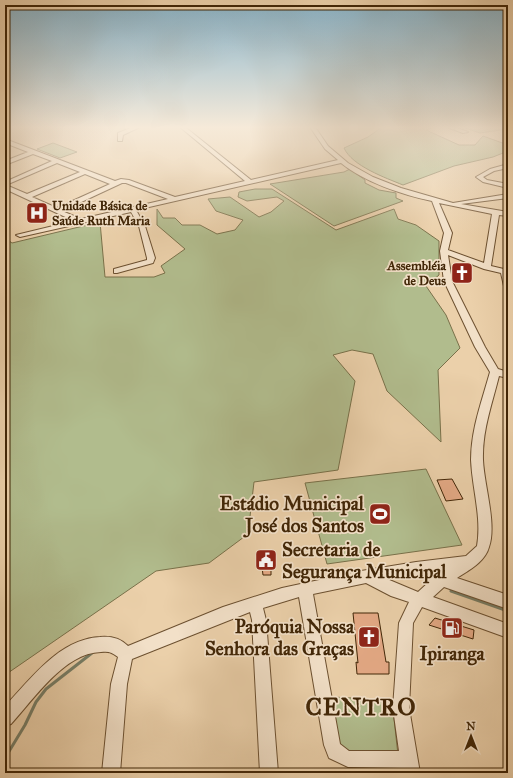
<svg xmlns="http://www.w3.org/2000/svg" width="513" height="778" font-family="'IM FELL Great Primer',serif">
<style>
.green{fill:#b1bc8d;stroke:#79714a}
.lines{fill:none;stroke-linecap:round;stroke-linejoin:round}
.stream-far1{stroke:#767d66;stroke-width:1}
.stream{stroke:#767d66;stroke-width:3}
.building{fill:#e5aa86;stroke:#412607}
.minor-casing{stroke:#6c5030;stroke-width:2}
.minor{fill:#f2e0c8;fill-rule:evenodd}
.labels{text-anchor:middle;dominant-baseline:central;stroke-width:3.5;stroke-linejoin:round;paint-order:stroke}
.far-poi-label{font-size:13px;font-weight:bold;fill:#412607;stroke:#f2e0c8;text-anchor:start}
.near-poi-label{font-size:19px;font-weight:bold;fill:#412607;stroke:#f2e0c8;text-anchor:end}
.near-district-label{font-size:24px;font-weight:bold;letter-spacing:1px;fill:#412607;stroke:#f2e0c8}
</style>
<rect width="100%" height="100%" fill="#ebd0aa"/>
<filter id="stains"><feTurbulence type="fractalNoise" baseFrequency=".005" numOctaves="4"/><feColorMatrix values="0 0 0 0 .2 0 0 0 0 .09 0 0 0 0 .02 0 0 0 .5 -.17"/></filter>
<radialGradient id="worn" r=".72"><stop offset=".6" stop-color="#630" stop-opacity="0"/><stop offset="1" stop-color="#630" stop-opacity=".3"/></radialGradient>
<!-- green -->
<path class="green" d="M382 127H434L426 130 459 145H475L483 136 508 145V151L493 157 454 166 403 185C386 178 352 166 344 148L368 137Z
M469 127H502L507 129 480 133 465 128Z
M53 143 77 152 60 158 37 149Z
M350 169 365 180V183L379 190 396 193V198L403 201 334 226 270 184 344 172Z
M255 189H272L336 230 394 209 398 219 416 225 439 241V275L426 286 446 315 460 348 438 370 441 442 387 391 373 354 352 350 333 355 355 381 338 470 254 482 248 534 209 563 156 571 5 675V238L12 243 100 222 105 277H154L165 273 161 266 185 249 157 225V209L163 218H175L182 225H200L217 234 235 230 243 220 216 211 208 199 230 197 259 217 271 212 284 201 277 197 247 201 238 197 239 192Z
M426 469 462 545 327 564 305 483Z
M332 697 392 700 398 755 340 752Z"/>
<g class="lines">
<!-- stream-far1 -->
<path class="stream-far1" d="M12 127 16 128"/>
<!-- stream -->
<path class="stream" d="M451 591 508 611
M5 758 25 725 36 702 46 689 92 653"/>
</g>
<!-- building -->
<path class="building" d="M452 479 463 499 446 501 437 480Z
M269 550 274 569 271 570V575H263L260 551Z
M353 613H378L386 662H389V674H357L356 662 358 663Z
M435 618 474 630 473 639 429 625Z"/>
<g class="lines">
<!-- minor casing -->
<g class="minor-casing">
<path id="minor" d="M133 127H140L123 135 122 141H118V133Z
M180 127H185L251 180 338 160 325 149 310 127H315L328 146 348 163 373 177 401 188 453 203 508 194V198L461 204 508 212V216L499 215 491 266 508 270V288L504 286 501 273 484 269 448 255 452 281 485 347 498 369 508 372V378L499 376C492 404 482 431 483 460 484 485 497 524 489 547 485 562 469 570 457 578L508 595V609L444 587 433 597 508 624V638L422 607 413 623 409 708 420 773H402V768L348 767 329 758 324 745 299 597 263 608 266 620 278 773H260L252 620 250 612 132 659 127 684 120 773H102L111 684 118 657C112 652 108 651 101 652 64 653 34 699 11 724L5 726V706C31 679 59 639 100 637 111 636 120 638 128 646L223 607 282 588 361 571 416 562 466 556 477 546C482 517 472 488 471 460 471 429 482 401 490 372L475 347 444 281 440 251 444 233 432 201C403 195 364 182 341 163L136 210 145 226 155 258 153 263 117 273H114V269L147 260V258L139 226 131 212 20 237 16 235 74 221 5 189V182L52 161 33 154 5 165V161L28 152 5 143V139L115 181 121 179 129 180 175 197 245 181ZM57 163 80 172 27 194 6 185ZM85 174 110 184 57 208 32 197ZM122 183H126L168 199 81 219 62 211ZM439 203 492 214 484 263 448 250 452 233ZM416 575 430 581 418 592 387 579ZM366 583 391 596 409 602 399 623 393 708 399 751H349L340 744 313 594Z
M447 127H454L468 132 463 133Z
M508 164V168L494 171 483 177 487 180 508 184V188L483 182 476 177 490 169Z"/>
</g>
<!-- minor -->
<use href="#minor" class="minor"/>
</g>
<!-- sky -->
<linearGradient id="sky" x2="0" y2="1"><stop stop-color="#88b5cd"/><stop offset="0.54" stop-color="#f6ead9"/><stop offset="1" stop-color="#f6ead9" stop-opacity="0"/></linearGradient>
<rect width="513" height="236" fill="url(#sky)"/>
<!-- icons -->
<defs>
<g id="hospital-square" transform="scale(1.15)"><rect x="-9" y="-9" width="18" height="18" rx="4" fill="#8f2418" stroke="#f2e0c8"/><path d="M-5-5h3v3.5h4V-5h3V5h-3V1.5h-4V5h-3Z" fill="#fff"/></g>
<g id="church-square" transform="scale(1.15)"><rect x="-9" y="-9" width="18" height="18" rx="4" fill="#8f2418" stroke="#f2e0c8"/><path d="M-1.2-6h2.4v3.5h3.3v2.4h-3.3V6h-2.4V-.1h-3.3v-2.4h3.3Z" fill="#fff"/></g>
<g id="stadium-square" transform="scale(1.15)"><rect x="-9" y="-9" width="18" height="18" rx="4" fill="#8f2418" stroke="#f2e0c8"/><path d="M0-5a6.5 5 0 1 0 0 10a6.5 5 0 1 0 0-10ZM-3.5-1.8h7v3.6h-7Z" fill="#fff"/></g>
<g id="civic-square" transform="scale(1.15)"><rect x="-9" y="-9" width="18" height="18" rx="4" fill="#8f2418" stroke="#f2e0c8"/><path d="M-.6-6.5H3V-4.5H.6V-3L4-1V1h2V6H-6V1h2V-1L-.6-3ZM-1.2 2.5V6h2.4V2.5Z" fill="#fff"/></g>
<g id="fuel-square" transform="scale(1.15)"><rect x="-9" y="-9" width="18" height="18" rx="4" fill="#8f2418" stroke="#f2e0c8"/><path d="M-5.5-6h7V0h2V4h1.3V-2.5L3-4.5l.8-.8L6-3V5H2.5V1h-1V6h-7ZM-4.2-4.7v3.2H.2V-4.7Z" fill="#fff"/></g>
</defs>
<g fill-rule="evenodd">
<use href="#hospital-square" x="37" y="213"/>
<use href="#church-square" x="462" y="273"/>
<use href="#stadium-square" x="380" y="514"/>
<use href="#civic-square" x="266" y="560"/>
<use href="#fuel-square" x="452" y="628"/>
<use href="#church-square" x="369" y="637"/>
</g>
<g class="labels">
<!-- far-poi labels -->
<g class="far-poi-label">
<text x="52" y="206">Unidade Básica de<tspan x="52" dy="15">Saúde Ruth Maria</tspan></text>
<text x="446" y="266" text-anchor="end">Assembléia<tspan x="446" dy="15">de Deus</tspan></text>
</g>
<!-- near-poi labels -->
<g class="near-poi-label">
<text x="364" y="503">Estádio Municipal<tspan x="364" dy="22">José dos Santos</tspan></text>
<text x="282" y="549" text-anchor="start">Secretaria de<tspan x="282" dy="22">Segurança Municipal</tspan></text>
<text x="354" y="626">Paróquia Nossa<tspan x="354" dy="22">Senhora das Graças</tspan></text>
<text x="452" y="653" text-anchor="middle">Ipiranga</text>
</g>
<!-- near-district labels -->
<g class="near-district-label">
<text x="361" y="707">CENTRO</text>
</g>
</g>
<!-- margin -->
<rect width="513" height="778" fill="none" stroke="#ebd0aa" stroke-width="20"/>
<rect x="6" y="6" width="501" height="766" fill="none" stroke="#412607" stroke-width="2"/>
<rect x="10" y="10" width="493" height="758" fill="none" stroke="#412607"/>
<!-- north arrow -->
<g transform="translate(471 736)" stroke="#f2e0c8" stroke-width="3" paint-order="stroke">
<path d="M0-3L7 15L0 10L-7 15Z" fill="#412607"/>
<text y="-6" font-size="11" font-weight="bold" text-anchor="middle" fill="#412607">N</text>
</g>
<rect width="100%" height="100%" filter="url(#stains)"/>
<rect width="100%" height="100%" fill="url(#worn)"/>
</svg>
